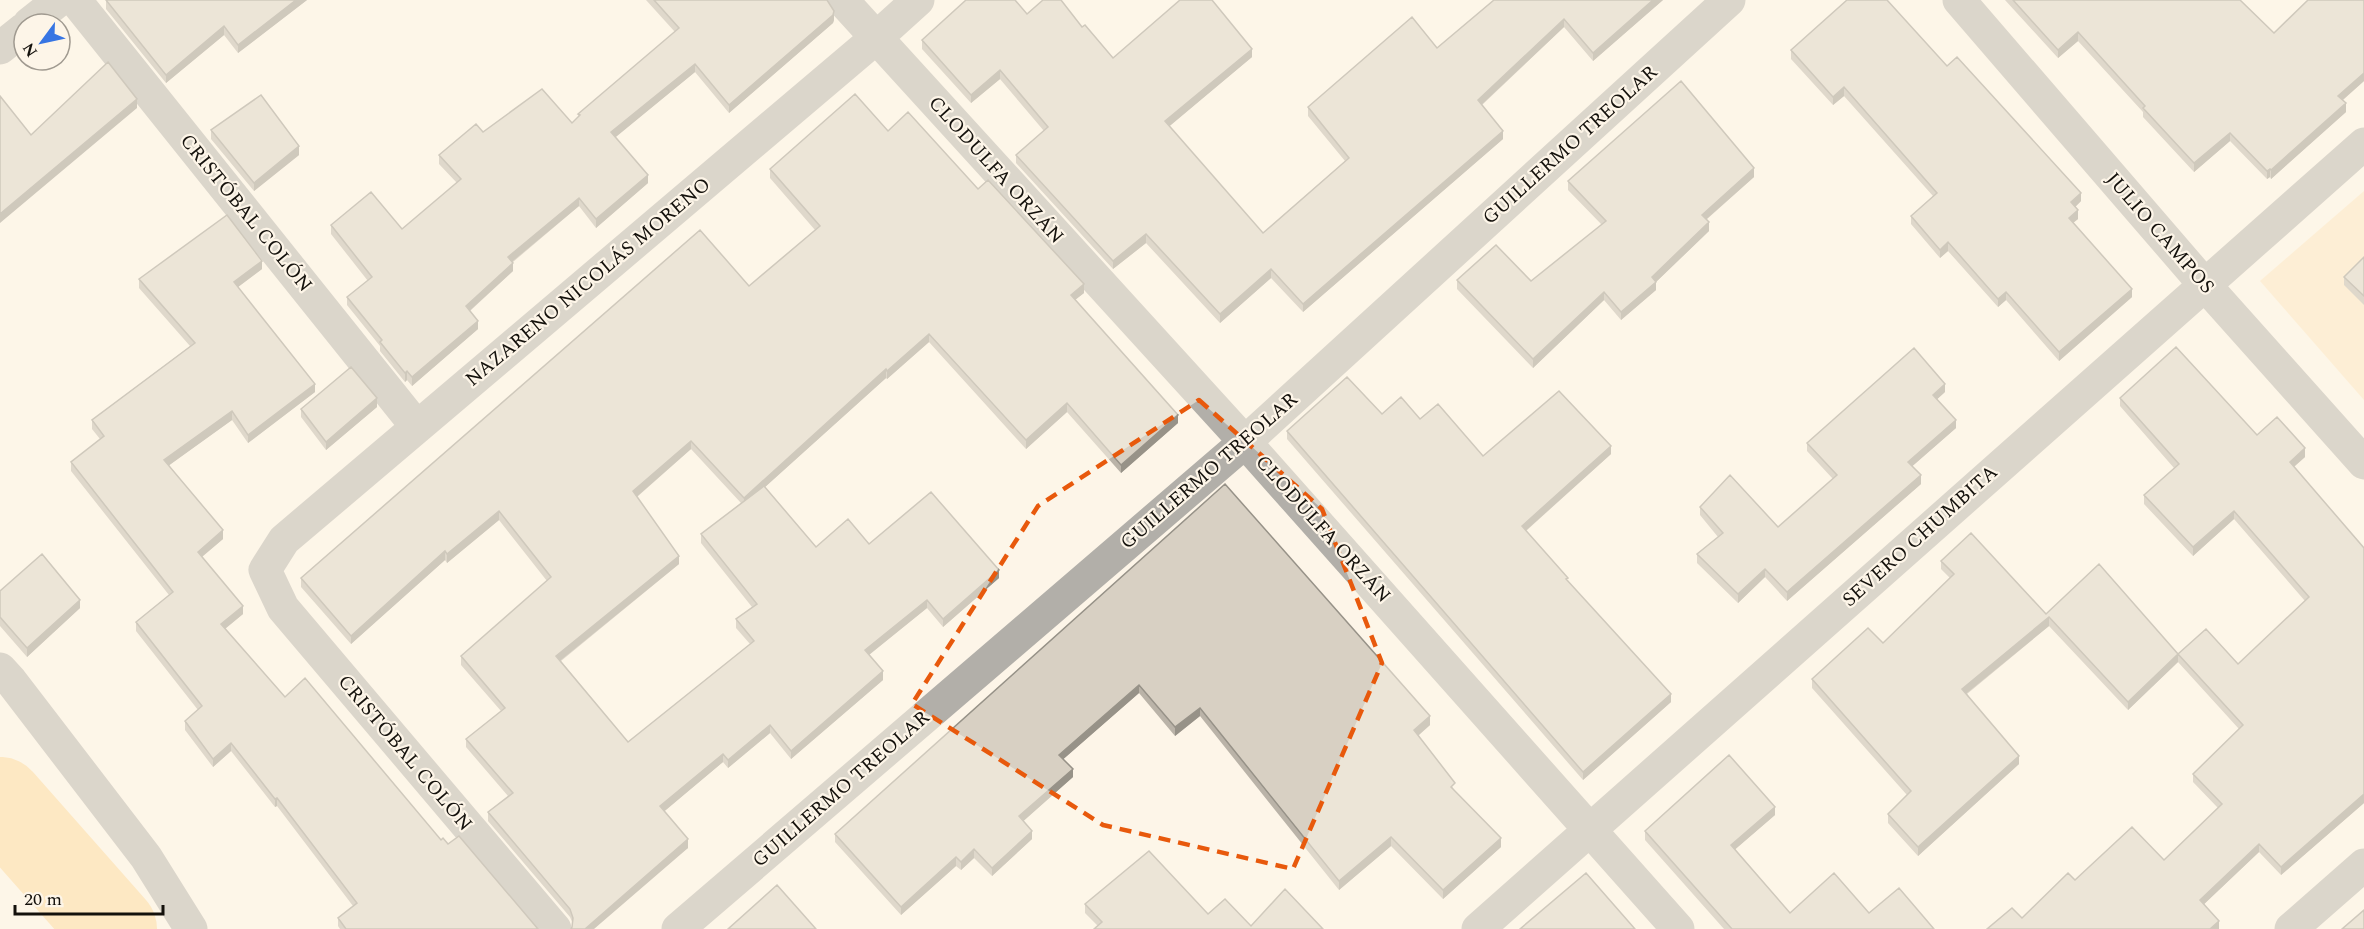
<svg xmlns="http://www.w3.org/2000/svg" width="2364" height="929" font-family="Spectral,serif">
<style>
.green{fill:#fce5bf}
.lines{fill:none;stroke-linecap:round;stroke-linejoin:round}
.river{stroke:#fcd797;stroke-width:88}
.minor{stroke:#b2afa9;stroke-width:33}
.wall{fill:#bab3a8;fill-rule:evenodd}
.shaded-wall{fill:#979288}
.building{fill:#d8d0c3;stroke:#979288;stroke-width:1.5}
.marked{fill:none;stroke:#e8590c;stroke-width:4.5;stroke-dasharray:12 8;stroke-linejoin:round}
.labels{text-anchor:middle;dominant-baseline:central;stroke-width:4.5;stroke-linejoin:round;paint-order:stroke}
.street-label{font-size:20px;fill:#14110c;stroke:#fdf5e8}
</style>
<rect width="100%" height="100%" fill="#fdf5e8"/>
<!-- green -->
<path class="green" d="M2364 191V400L2260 281Z"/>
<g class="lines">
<!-- river -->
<path class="river" d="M0 801 113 929"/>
<!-- minor -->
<path class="minor" d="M75 0 417 427
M842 0 1245 442 1678 929
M1959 0 2204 284 2364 463
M29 24 59 0
M0 48 24 29
M0 669 11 681 146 857 191 929
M555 929 283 608 265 570 284 540 876 38 918 0
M678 929 1245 442 1729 0
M1478 929 2364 144
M2291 929 2364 865"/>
</g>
<!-- wall -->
<path class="wall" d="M106 0H307L238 53 224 35 166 83 106 9Z
M646 0H827L834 20 833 23 729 113 695 72 615 137 648 183 596 228 579 206 513 262V271L470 311 478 329 412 386 407 380 405 382 380 351V346L347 305V297L368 281 331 234V225L402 229 457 183 439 164V155L483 132 572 123 578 117V114L675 32Z
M1494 0H1663L1593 61 1564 27 1482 105 1503 139 1303 312 1271 278 1220 323 1146 243 1113 269 1016 163V155L1044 131 1000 79 971 103 922 49V40L1027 14 1082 27 1113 58 1252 57 1169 126 1263 233 1345 161 1308 116V107L1437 48Z
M2005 0H2240L2274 33 2364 0V81L2343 100 2346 112 2271 179 2270 177 2267 179 2230 141 2194 172 2143 117V112L2078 41 2058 58Z
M1791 50 1947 66 2081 201 2075 207 2078 219 2073 223 2132 297 2059 361 2006 300 1998 307 1948 251 1940 258 1911 224V216L1933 196 1844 96 1833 105 1791 59Z
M211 130 299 155 254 191 211 139Z
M888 131 978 189 1084 293 1075 300 1178 423 1121 473 1067 412 1026 449 929 342 887 379 886 378 765 487 816 547 869 544 999 578 943 627 927 608 869 655 883 680 791 759 770 733 728 768 723 762 664 811 688 848 572 927 573 924 570 917 488 821V812L508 796 466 747V739L501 711 461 665V656L547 581 499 520 447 563 445 560 351 644 301 587V578L749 286 815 230 770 178V169ZM691 449 741 503 701 534V543L752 607 736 619V628L750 644 628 742 561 661 679 564 637 497Z
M1754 177 1706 220 1709 231 1656 282V290L1621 320 1604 300 1533 368 1457 289V280L1531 281 1602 225 1568 190V181Z
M2364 257V305L2344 285V277Z
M262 269 238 287 315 392 248 443 232 420 169 465 223 539 202 557 243 614 225 629 285 697 441 840 448 844 538 929H340L338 926V918L353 906 277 806 275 807 231 751 213 767 185 730V721L198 710 136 631V622L169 595 71 471V462L100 439 92 429V420L190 346 139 288V279Z
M1945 392 1937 399 1956 428 1912 466 1921 484 1787 601 1765 577 1738 603 1697 563V554L1718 537 1700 515V507L1778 527 1833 479 1807 451V443Z
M2120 398 2257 435 2305 457 2294 467 2364 548V803L2281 875 2259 852 2204 904 2219 929 2022 918 2075 880 2164 860 2218 808 2193 782V774L2239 729 2178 662 2128 710 2049 626 1967 694 2019 764 1918 856 1888 823V814L1907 795 1812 688V679L1883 643 1950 578 1941 569V561L2046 614 2178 654 2238 664 2305 601 2234 519 2193 556 2144 504V495L2174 468 2120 406Z
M377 407 326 450 301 417V409Z
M1382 414 1420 419 1483 456 1611 454 1526 531 1671 702 1583 780 1287 439V431Z
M1225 484 1430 725 1418 736 1455 791 1501 847 1443 899 1391 846 1339 890 1200 716 1175 736 1139 693 1063 759 1073 777 1023 821 1032 839 992 876 974 858 961 870 956 866 901 915 835 842V834Z
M0 591 80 608 27 657 0 626Z
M1775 815 1735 849 1790 913H1869L1934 929H1724L1645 840V831Z
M1085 904 1208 914 1251 926 1323 929 1098 926 1085 913Z"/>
<!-- shaded-wall -->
<path class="shaded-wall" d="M296 0H307L238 53V45Z
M1653 0H1663L1593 61V53Z
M834 11V20L833 23 729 113V105Z
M1564 19V27L1478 108V100Z
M224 26V35L166 83V75Z
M2078 32V41L2058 58V50Z
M1252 49V57L1165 130V121Z
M695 64V72L611 141V132Z
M1000 70V79L971 103V95Z
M2364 73V81L2338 104V96Z
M1844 87V96L1833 105V97Z
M137 99V108L0 223V214Z
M2346 103V112L2271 179V170Z
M1503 131V139L1303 312V304Z
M2230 133V141L2194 172V163Z
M299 146V155L254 191V183Z
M1754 168V177L1702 223V215Z
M2270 169V177L2267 179V171Z
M648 175V183L596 228V219Z
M2081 193V201L2071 211V202Z
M579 198V206L508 265V257Z
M2078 210V219L2069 226V218Z
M1709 222V231L1656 282V290L1621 320V312L1652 277Z
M1146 234V243L1113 269V261Z
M1948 242V251L1940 258V250Z
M262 261V269L234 290V282Z
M513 263V271L466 314V306Z
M1271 269V278L1220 323V314Z
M1084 284V293L1071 303V295Z
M2132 289V297L2059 361V352Z
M1604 292V300L1533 368V359Z
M2006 292V300L1998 307V299Z
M478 321V329L412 386V377Z
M929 334V342L887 379V371Z
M886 369V378L744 506V498Z
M407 371V380L405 382V373Z
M315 384V392L248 443V435Z
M1945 384V392L1933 403V395Z
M377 398V407L326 450V442Z
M1067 403V412L1026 449V440Z
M232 411V420L164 469V460Z
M1178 415V423L1121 473V465Z
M1956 420V428L1908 470V462Z
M691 441V449L633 500V491Z
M1611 446V454L1522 534V526Z
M2305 448V457L2290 470V462Z
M1921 475V484L1787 601V592Z
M499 511V520L447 563V554Z
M2234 511V519L2193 556V547Z
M223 530V539L198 560V552Z
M445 551V560L351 644V636Z
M679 556V564L556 664V656Z
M1765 569V577L1738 603V594Z
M999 570V578L943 627V619Z
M80 600V608L27 657V648Z
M927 600V608L865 658V650Z
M243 606V614L221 632V624Z
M2049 617V626L1962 697V689Z
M2178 654V662L2128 710V702Z
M883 671V680L791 759V751Z
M1139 685V693L1059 763V755Z
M1671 694V702L1583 780V772Z
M1200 708V716L1175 736V727Z
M1430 716V725L1414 739V730Z
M770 725V733L728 768V760Z
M231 743V751L213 767V759Z
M723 754V762L660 815V806Z
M2019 756V764L1918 856V847Z
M1073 769V777L1019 825V816Z
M2364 794V803L2281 875V867Z
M277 798V806L275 807V799Z
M1775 807V815L1731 853V845Z
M1032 831V839L992 876V868Z
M1391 837V846L1339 890V881Z
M1501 838V847L1443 899V890Z
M688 839V848L594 929H585Z
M2259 844V852L2200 908V900Z
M974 849V858L961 870V862Z
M956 857V866L901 915V907Z
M2219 921V929H2210Z"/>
<!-- building -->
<path class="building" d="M106 0H296L238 45 224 26 166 75Z
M654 0H827L834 11 833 15 729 105 695 64 611 132 648 175 596 219 579 198 508 257 513 263 466 306 478 321 412 377 407 371 405 373 380 342 382 340 347 297 372 277 331 225 371 192 402 229 461 179 439 155 476 124 483 132 542 89 572 123 580 115 578 114 679 28Z
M966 0H1015L1027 14 1043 0H1061L1082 27 1085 25 1113 58 1180 0H1212L1252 49 1165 121 1263 233 1349 158 1308 107 1412 17 1437 48 1494 0H1653L1593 53 1564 19 1478 100 1503 131 1303 304 1271 269 1220 314 1146 234 1113 261 1016 155 1048 127 1000 70 971 95 922 40Z
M1847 0H1887L1947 66 1957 57 2081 193 2071 202 2078 210 2069 218 2132 289 2059 352 2006 292 1998 299 1948 242 1940 250 1911 216 1937 193 1844 87 1833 97 1791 50Z
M2013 0H2240L2274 33 2308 0H2364V73L2338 96 2346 103 2271 170 2270 169 2267 171 2230 133 2194 163 2143 108 2145 106 2078 32 2058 50Z
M108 62 137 99 0 214V96L31 135Z
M1681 81 1754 168 1702 215 1709 222 1652 277 1656 282 1621 312 1604 292 1533 359 1457 280 1496 245 1531 281 1606 221 1568 181Z
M855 94 888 131 908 112 978 189 988 180 1084 284 1071 295 1178 415 1121 465 1067 403 1026 440 929 334 887 371 886 369 744 498 691 441 633 491 679 556 556 656 628 742 754 641 736 619 757 604 701 534 764 486 816 547 848 519 869 544 931 492 999 570 943 619 927 600 865 650 883 671 791 751 770 725 728 760 723 754 660 806 688 839 585 929H571L572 927 573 918 570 909 488 812 513 793 466 739 505 708 461 656 551 577 499 511 447 554 445 551 351 636 301 578 700 230 749 286 820 226 770 169Z
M261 95 299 146 254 183 211 130Z
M227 215 262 261 234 282 315 384 248 435 232 411 164 460 223 530 198 552 243 606 221 624 285 697 305 678 441 840 443 838 448 844 459 836 538 929H346L338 918 357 903 277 798 275 799 231 743 213 759 185 721 202 706 136 622 173 592 71 462 104 436 92 420 195 343 139 279Z
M2364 257V296L2344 277Z
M2176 347 2257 435 2277 417 2305 448 2290 462 2364 548V794L2281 867 2259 844 2200 900 2219 921 2210 929H1987L2012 908 2022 918 2068 873 2075 880 2132 827 2164 860 2222 804 2193 774 2243 725 2178 654 2206 629 2238 664 2309 597 2234 511 2193 547 2144 495 2179 464 2120 398Z
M1914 348 1945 384 1933 395 1956 420 1908 462 1921 475 1787 592 1765 569 1738 594 1697 554 1723 533 1700 507 1730 475 1778 527 1837 475 1807 443Z
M351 367 377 398 326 442 301 409Z
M1347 377 1382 414 1401 397 1420 419 1438 404 1483 456 1559 391 1611 446 1522 526 1568 578 1566 579 1671 694 1583 772 1287 431Z
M1225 484 1430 716 1414 730 1455 783 1451 787 1501 838 1443 890 1391 837 1339 881 1200 708 1175 727 1139 685 1059 755 1073 769 1019 816 1032 831 992 868 974 849 961 862 956 857 901 907 835 834Z
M1971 533 2046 614 2099 564 2178 654 2128 702 2049 617 1962 689 2019 756 1918 847 1888 814 1911 791 1812 679 1868 628 1883 643 1954 574 1941 561Z
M42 554 80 600 27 648 0 617V591Z
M1729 755 1775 807 1731 845 1790 913 1834 873 1869 913 1899 888 1934 929H1732L1645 831Z
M1149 851 1208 914 1225 899 1251 926 1285 889 1323 929H1094L1102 922 1085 904Z
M1586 873 1635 929H1520Z
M777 885 816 929H728Z
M2364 910V929H2342Z"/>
<!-- marked area -->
<path d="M0 0H2364V929H0ZM1199 400 1322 509 1382 663 1293 869 1103 825 912 704 1038 506Z" fill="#fdf5e8" fill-opacity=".55" fill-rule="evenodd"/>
<path class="marked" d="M1199 400 1322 509 1382 663 1293 869 1103 825 912 704 1038 506Z"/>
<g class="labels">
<!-- street labels -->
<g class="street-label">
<text transform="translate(1570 145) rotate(-42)">GUILLERMO TREOLAR</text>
<text transform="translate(996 170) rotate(48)">CLODULFA ORZÁN</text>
<text transform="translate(246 213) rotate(51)">CRISTÓBAL COLÓN</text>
<text transform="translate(2160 233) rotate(49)">JULIO CAMPOS</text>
<text transform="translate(588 282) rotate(-40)">NAZARENO NICOLÁS MORENO</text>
<text transform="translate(1209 471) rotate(-41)">GUILLERMO TREOLAR</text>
<text transform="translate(1323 529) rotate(48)">CLODULFA ORZÁN</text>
<text transform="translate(1920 536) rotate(-42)">SEVERO CHUMBITA</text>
<text transform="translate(405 753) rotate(50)">CRISTÓBAL COLÓN</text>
<text transform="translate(841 789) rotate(-41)">GUILLERMO TREOLAR</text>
</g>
</g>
<!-- north arrow -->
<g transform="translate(42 42) rotate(237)"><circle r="28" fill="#fdf5e8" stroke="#a09a90" stroke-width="1.5"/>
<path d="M0-4.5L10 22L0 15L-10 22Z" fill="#3775e3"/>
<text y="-9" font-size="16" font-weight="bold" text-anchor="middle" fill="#14110c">N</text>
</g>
<!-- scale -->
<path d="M15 905v9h148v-9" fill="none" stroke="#14110c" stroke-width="3"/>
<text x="24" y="905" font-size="18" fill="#14110c" stroke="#fdf5e8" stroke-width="4.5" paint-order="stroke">20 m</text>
</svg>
